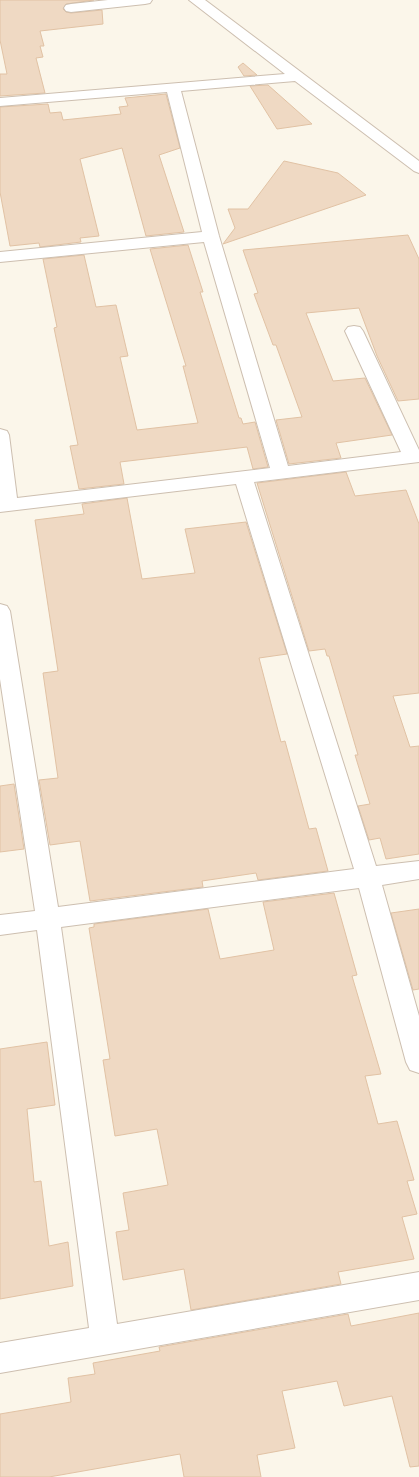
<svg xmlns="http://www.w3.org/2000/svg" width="419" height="1477" font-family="Manrope,sans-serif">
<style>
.building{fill:#efd9c3;stroke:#e1c2a4}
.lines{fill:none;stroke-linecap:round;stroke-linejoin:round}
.minor-casing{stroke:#cdbfb0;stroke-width:2}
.minor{fill:#fff;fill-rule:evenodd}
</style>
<rect width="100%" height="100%" fill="#fbf6ea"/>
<!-- building -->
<path class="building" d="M0 0H94L66 4 63 9 66 12 71 13 102 10 103 24 40 31 44 46H40L43 57 36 58 45 93 0 96V74H7L0 40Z
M243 63 257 75 244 76 238 67Z
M268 85 312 124 277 129 250 86Z
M166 94 180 148 159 155 184 232 146 236 122 148 80 159 99 236 80 238 81 242 40 247 39 243 10 246 0 192V107L48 104 50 113 61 112 63 120 121 114 119 107 128 106 125 98Z
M284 161 338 173 366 195 223 244 235 228 228 209H248Z
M408 235 419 259V399L398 401 377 356 359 308 306 313 333 381 365 378 392 435 336 443 341 458 289 464 276 420 302 417 276 345H273L254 294 258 293 243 250Z
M188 245 203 292H200L239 418H241L243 424 255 422 268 467 253 469 247 447 120 462 124 484 79 489 70 446 78 445 54 328 57 327 43 259 84 255 96 307 116 305 128 356 120 357 137 430 198 423 183 366H186L150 249Z
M346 472 355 496 406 490 419 524V693L393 696 410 747 419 746V854L386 859 380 838 369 840 358 806 370 804 355 755H358L329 656H327L325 649 309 651 257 483Z
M127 498 142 579 195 573 185 529 246 522 287 654 259 658 281 742 285 741 309 829 316 828 328 871 258 880 256 873 202 881 203 887 90 901 80 841 50 845 39 780 58 778 43 673 58 671 35 520 84 514 82 504Z
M14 784 24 849 0 852V786Z
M334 893 357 975 352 976 381 1074 365 1076 378 1124 397 1121 414 1180 407 1181 417 1214 402 1217 414 1259 338 1272 341 1284 191 1310 184 1269 123 1280 116 1232 129 1230 123 1193 168 1185 157 1129 115 1136 103 1060 110 1059 89 928 94 927V924L208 909 220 959 274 950 263 902Z
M419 909V989L413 990 391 913Z
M47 1042 55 1105 27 1109 34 1182 41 1181 49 1246 68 1242 73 1286 0 1299V1049Z
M419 1313V1466L410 1467 392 1396 344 1406 337 1381 282 1391 295 1448 257 1455 261 1477H184L180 1454 49 1477H0V1414L71 1402 68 1378 95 1374 93 1363 160 1351 159 1347 348 1314 351 1326Z"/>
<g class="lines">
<!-- minor casing -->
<g class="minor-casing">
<path id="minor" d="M108 0H152L150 3 145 4 71 12 66 11 64 8 66 5 71 4Z
M189 0H205L419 161V173L414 171 295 81 181 91 219 236 288 466 401 452 345 331 348 327 354 326 360 327 363 331 419 450V462L254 482 376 866 419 861V879L382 885 419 1016V1073L410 1070 406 1062 359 888 61 927 117 1324 419 1272V1300L0 1373V1343L89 1328 37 930 0 935V915L35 911 0 679V604L7 606 10 611 58 907 354 869 236 484 0 512V429L7 431 9 435 17 498 270 468 204 242 0 262V252L202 232 167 92 0 106V98L285 74Z"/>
</g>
<!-- minor -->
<use href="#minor" class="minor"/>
</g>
</svg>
